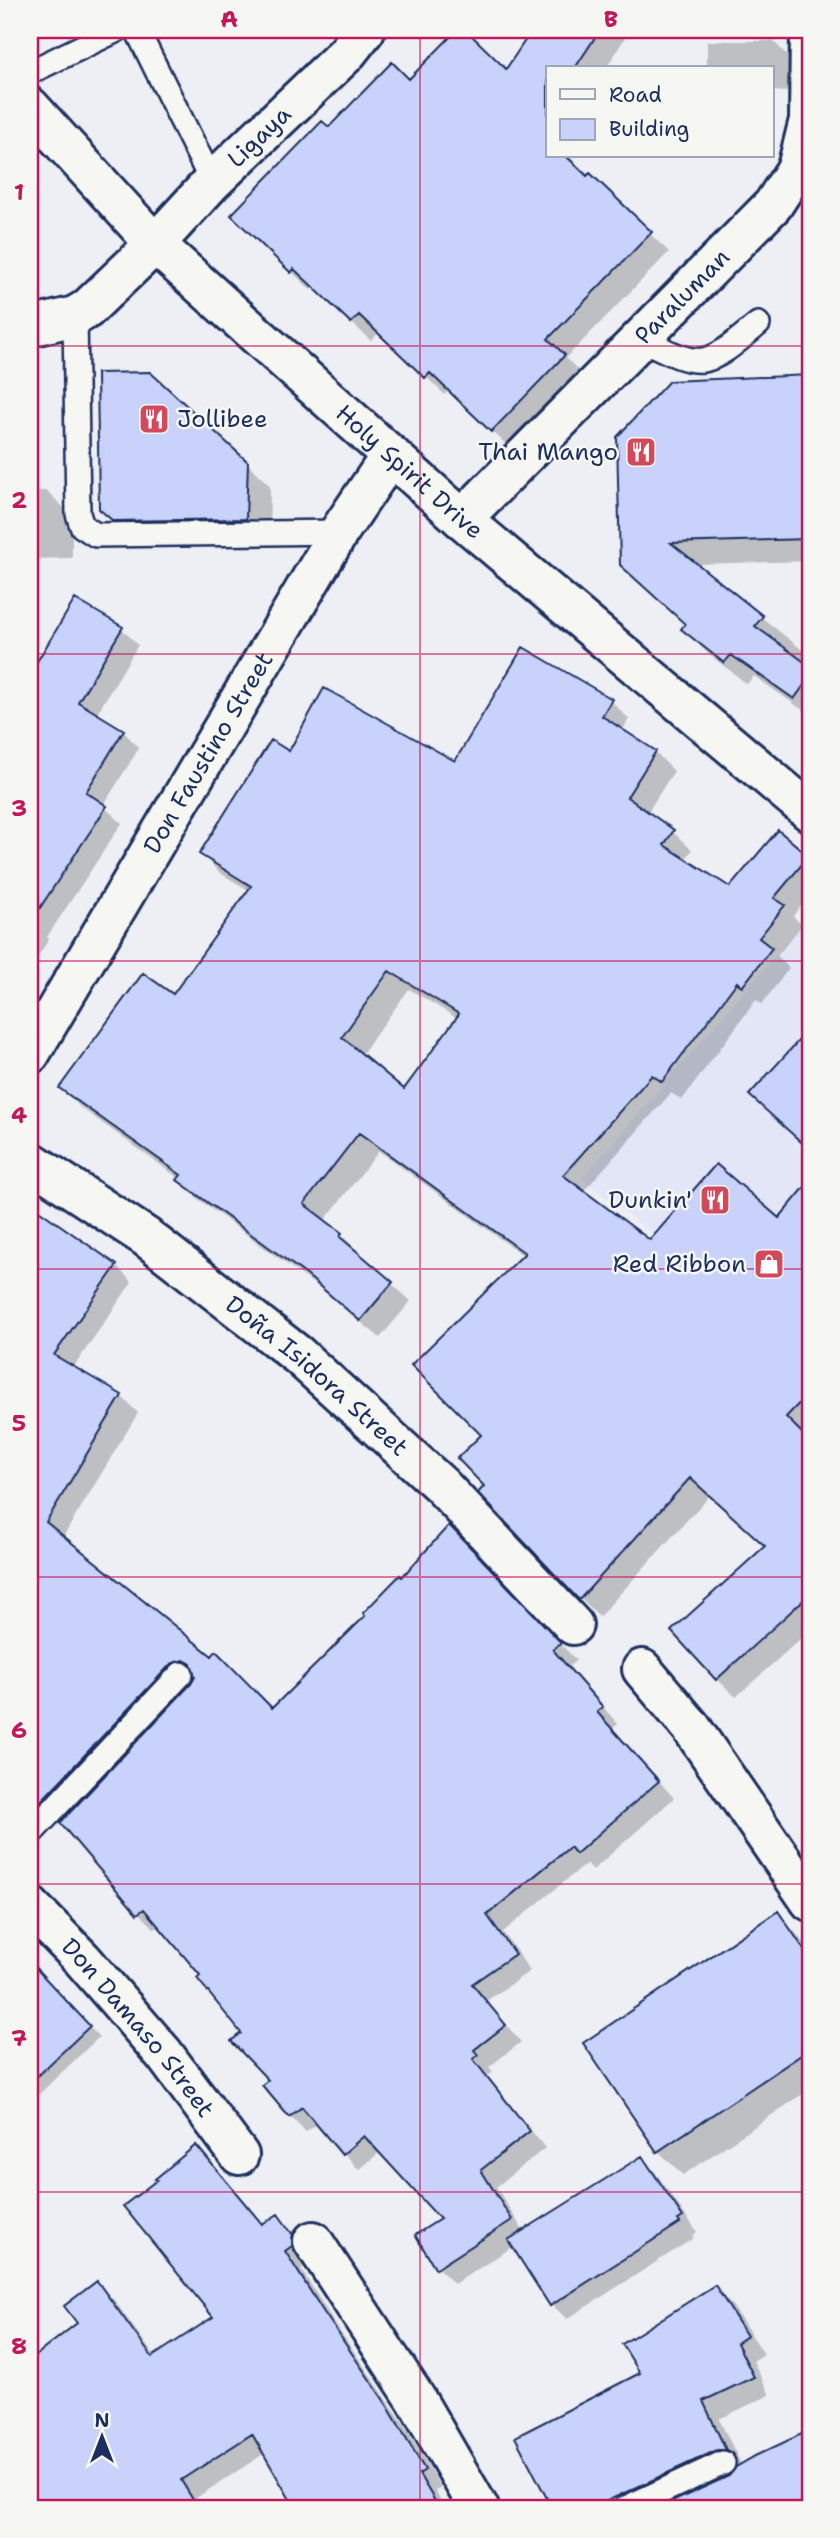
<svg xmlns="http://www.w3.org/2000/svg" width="840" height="2538" font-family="'Shantell Sans',sans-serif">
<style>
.built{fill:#e2e6f6}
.shadow{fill:#0003;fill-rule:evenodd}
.building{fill:#c9d2fa;stroke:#1b2f5e;stroke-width:2;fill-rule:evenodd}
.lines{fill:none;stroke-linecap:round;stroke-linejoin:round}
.lane-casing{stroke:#1b2f5e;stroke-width:28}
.street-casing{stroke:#1b2f5e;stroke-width:44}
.secondary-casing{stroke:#1b2f5e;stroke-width:44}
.lane{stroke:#f6f6f2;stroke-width:23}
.street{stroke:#f6f6f2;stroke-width:38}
.secondary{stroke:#f6f6f2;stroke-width:38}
.grid{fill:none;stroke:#c2185b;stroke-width:2;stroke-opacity:0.55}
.labels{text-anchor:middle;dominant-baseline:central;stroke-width:5;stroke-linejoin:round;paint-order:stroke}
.street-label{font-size:24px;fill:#1b2f5e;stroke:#f6f6f2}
.poi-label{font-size:24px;fill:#1b2f5e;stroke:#f6f6f2;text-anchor:end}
.neatline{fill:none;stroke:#c2185b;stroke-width:2.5}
.grid-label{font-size:23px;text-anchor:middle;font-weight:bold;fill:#c2185b}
</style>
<rect width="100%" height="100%" fill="#edeff4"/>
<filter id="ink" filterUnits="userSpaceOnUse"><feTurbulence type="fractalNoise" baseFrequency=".0143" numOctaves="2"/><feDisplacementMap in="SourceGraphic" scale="14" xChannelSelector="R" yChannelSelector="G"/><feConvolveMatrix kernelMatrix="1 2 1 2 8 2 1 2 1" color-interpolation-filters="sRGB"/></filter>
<g filter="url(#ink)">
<!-- built -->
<path class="built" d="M810 916V1255L758 1318 582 1178Z"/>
<!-- shadow -->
<path class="shadow" d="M459 30H463L507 71 534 30H618L625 38 606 68H548V156H569L669 252 566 358 583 375 511 449 449 390 445 395 379 332 371 341 314 287 311 290 252 234 329 130 409 81Z
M707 41H773L789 57V92L772 91V68H707Z
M30 275 40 288H30Z
M810 377V561L695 564 810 656V715L754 676 747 684 705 651 683 629 686 625 645 587 670 383Z
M247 463 270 486 269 541 124 532 101 509Z
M30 491H47L72 516V558L30 559Z
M75 601 122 629 138 645 96 715 123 731 139 748 103 806 122 823 47 937 49 939 30 969V675Z
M611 701 629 719 622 731 655 752 674 771 647 813 673 832 692 850 685 860 730 890 778 832 810 859V895L793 916 802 925 777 956 789 968 762 1004 756 1000 682 1100 671 1093 583 1192 650 1243 779 1220 810 1184V1429L803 1437 810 1444V1630L736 1697 717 1679 766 1547 710 1495 599 1617 481 1493 486 1486 484 1435 524 1256 379 1151 324 1221 341 1235 360 1253 359 1255 411 1301 380 1338 329 1295 198 1199 179 1180 180 1179 80 1107 61 1088 173 996 250 891 220 873 201 854 290 754 456 763ZM409 989 458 1019 404 1091 361 1055Z
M30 972 35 977 30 987Z
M810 1030V1149L751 1095Z
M30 1206 116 1266 132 1282 73 1368 121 1396 138 1413 63 1537 272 1710 403 1580 465 1544 576 1660 568 1668 618 1724 612 1729 674 1798 593 1870 587 1863 503 1932 530 1971 486 2001 521 2042 489 2067 493 2072 488 2076 545 2148 496 2187 524 2232 641 2159 656 2173 697 2232 692 2236 694 2238 567 2319 552 2305 514 2246 454 2284 438 2268 443 2219 380 2152 359 2170 318 2123 306 2132 290 2116 243 2033 203 1976 160 1925 155 1929 139 1913 62 1823 193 1684 195 1676 187 1680 36 1841 30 1853Z
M778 1913 808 1947 810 1946V2089L683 2175 658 2151 585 2043Z
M30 1964 99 2037 38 2095 30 2089Z
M196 2147 264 2225 278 2216 295 2233 309 2254V2264L301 2269 339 2330 404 2424 441 2488 435 2491 445 2508H297L265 2453 196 2498 203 2508H30V2362L79 2323 97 2283 114 2300 155 2357 216 2318Z
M714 2288 732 2305 764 2354 753 2361 770 2395 719 2419 742 2466 810 2431V2508H663L730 2477 740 2465 647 2508H554L517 2437 643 2373Z"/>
<!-- building -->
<path class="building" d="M457 30H466L506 69 532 30H600L575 68H548V156H566L587 176 590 173 652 232 548 339 565 355 491 432 430 373 425 378 359 315 351 323 294 269 291 273 231 215 322 121 329 127 392 62 409 79Z
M150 372 248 462 246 519 113 521 99 509 97 373Z
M810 375V539L671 543 763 616 755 626 810 666V677L794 699 731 655 724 663 681 629 685 624 620 565 617 437 669 381Z
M75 599 123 627 78 702 124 730 86 792 107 806 30 923V673Z
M523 647 612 699 602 716 656 751 627 797 674 830 664 845 730 887 778 830 809 856 774 898 785 905 759 938 772 948 742 987 737 982 662 1082 652 1075 563 1175 650 1240 716 1164 779 1218 810 1181V1392L786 1417 810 1441V1594L716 1680 671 1631 765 1546 690 1478 579 1600 478 1493 484 1486 457 1458 481 1435 411 1365 525 1253 359 1133 304 1204 342 1233 340 1237 393 1282 360 1321 308 1276 177 1180 181 1175 59 1088 143 973 173 994 251 886 199 854 271 740 289 751 324 688 455 761ZM389 971 459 1014 404 1089 342 1037Z
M810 1028V1150L749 1095Z
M30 1204 117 1265 54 1355 122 1395 46 1522 212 1656 216 1651 272 1708 365 1616 363 1613 400 1575 402 1577 449 1525 561 1642 553 1650 603 1707 597 1712 659 1781 576 1854 570 1847 487 1915 515 1954 472 1984 506 2025 474 2050 478 2055 473 2059 530 2131 481 2170 512 2220 436 2269 415 2235 440 2219 364 2136 342 2155 302 2107 289 2117 262 2085 268 2080 231 2041 241 2033 197 1978 200 1975 144 1909 137 1914 60 1823 191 1684 195 1677 191 1664 184 1660 171 1664 41 1801 30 1788Z
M778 1911 810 1958V2049L657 2152 583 2043Z
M30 1962 90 2026 30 2083Z
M196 2145 262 2224 278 2214 293 2235 292 2246 285 2251 323 2311 387 2405 425 2470 419 2474 439 2508H295L252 2434 181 2480 198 2508H30V2360L77 2323 64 2306 97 2281 152 2357 213 2317 123 2206 157 2180 155 2179Z
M642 2156 683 2217 678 2220 680 2223 550 2306 508 2240Z
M715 2285 747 2336 737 2343 754 2377 703 2401 726 2450H717L592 2508H552L515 2437 640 2373 622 2344Z
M810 2430V2498L789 2508H665L676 2500 729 2476 736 2467 755 2456Z"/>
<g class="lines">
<!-- lane casing -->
<g class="lane-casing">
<path id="lane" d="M137 30 212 182
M30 72 117 30
M75 316 78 514 82 526 96 535 339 532
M641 339C704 370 704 369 758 324
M30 1834 181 1674
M626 2508 723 2463"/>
</g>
<!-- street casing -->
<g class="street-casing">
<g id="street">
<path id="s1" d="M30 327 75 316 87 309 155 244 212 182 346 54 365 30"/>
<path id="s2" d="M462 519 773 205 797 168 809 120 810 30"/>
<path id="s3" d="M30 1054 339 532 391 455"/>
<path id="s4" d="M30 1161 146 1237 298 1355 441 1485 573 1625"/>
<path d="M642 1669 691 1727 810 1901"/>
<path id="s5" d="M30 1906 82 1959 164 2054 239 2155"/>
<path d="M313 2241 416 2399 479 2508"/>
</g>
</g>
<!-- secondary casing -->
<g class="secondary-casing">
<g id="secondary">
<path id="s6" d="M30 107 155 244 462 519 810 812"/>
</g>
</g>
<!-- lane -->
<use href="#lane" class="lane"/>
<!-- street -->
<use href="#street" class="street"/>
<!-- secondary -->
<use href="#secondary" class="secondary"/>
</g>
</g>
<!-- grid -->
<path class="grid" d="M420 30V2508M30 346H810M30 654H810M30 961H810M30 1269H810M30 1577H810M30 1884H810M30 2192H810"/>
<!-- icons -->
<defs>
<g id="restaurant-square" transform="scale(1.575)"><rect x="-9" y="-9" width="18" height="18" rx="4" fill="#d1495b" stroke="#f6f6f2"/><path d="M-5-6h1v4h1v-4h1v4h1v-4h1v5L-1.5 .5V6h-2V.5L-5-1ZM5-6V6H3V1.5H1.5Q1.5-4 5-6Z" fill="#fff"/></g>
<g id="shop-square" transform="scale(1.575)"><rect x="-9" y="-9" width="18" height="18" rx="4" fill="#d1495b" stroke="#f6f6f2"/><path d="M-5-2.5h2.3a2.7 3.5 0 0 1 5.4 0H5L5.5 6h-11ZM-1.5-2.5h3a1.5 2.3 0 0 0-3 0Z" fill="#fff"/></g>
</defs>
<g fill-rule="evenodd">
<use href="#restaurant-square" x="154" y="419"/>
<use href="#restaurant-square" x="641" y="452"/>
<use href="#restaurant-square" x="715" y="1200"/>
<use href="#shop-square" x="769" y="1264"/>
</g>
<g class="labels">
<!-- street labels -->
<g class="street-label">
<text stroke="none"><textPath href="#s1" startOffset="304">Ligaya</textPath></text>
<text stroke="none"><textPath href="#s2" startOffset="313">Paraluman</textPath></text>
<text stroke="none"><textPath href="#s6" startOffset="527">Holy Spirit Drive</textPath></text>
<text stroke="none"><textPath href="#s3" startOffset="350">Don Faustino Street</textPath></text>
<text stroke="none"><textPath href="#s4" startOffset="359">Doña Isidora Street</textPath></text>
<text stroke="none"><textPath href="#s5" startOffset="163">Don Damaso Street</textPath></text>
</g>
<!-- poi labels -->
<g class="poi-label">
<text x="177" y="419" text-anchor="start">Jollibee</text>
<text x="618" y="452">Thai Mango</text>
<text x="692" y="1200">Dunkin'</text>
<text x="746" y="1264">Red Ribbon</text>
</g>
</g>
<!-- margin -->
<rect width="840" height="2538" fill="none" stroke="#f6f6f2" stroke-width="77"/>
<!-- legend -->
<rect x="546" y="66" width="228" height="91" fill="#f6f6f2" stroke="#9ea6b7" stroke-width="2"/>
<rect x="560" y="89" width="35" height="10" fill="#f6f6f2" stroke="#9ea6b7" stroke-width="2"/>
<text x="609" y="102" font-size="21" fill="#1b2f5e">Road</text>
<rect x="560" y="119" width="35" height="21" fill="#c9d2fa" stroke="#9ea6b7" stroke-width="2"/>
<text x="609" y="136" font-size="21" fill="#1b2f5e">Building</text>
<!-- north arrow -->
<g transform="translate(102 2437)" stroke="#f6f6f2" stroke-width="5" paint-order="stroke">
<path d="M0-5L12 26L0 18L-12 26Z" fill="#1b2f5e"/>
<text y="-10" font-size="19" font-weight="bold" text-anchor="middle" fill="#1b2f5e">N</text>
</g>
<rect x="38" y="38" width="764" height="2462" class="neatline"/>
<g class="grid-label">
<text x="229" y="27">A</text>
<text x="611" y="27">B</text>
<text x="19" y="200">1</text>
<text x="19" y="508">2</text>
<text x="19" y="816">3</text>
<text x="19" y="1123">4</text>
<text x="19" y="1431">5</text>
<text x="19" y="1738">6</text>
<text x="19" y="2046">7</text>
<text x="19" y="2354">8</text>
</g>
</svg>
